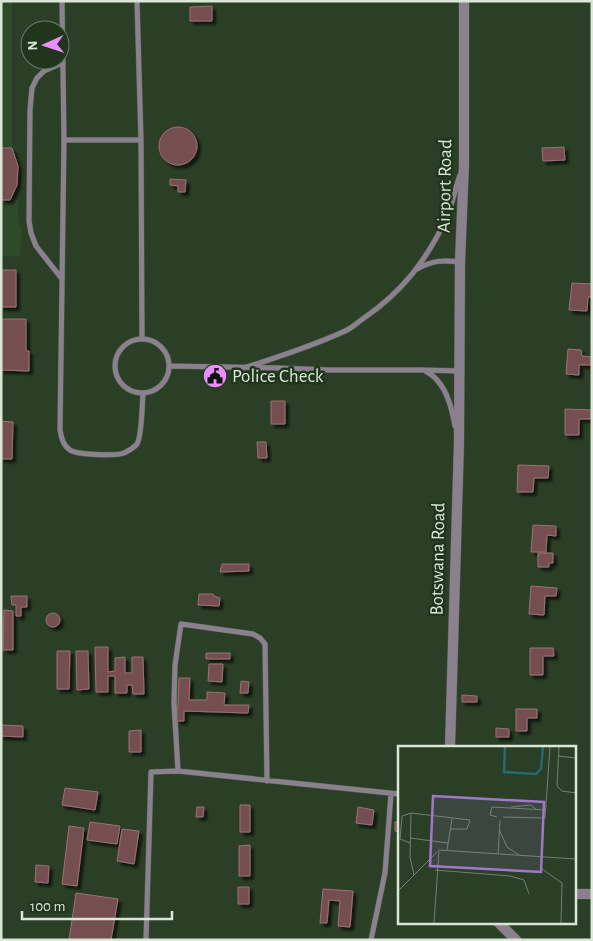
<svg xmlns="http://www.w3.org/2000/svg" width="593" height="941" font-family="'Alegreya Sans',sans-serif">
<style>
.built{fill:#2f4a2b}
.building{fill:#75504f;stroke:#9a7271;filter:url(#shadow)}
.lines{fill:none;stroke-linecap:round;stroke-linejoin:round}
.service-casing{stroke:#4a5d46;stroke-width:6}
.minor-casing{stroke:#4a5d46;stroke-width:11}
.tertiary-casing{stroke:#4a5d46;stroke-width:11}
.service{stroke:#8b818e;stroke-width:5}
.minor{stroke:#8b818e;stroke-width:10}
.tertiary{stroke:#8b818e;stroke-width:10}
.labels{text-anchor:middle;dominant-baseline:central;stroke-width:5;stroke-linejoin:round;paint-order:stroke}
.street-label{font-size:19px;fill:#dae7d7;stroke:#20351c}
.poi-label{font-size:19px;fill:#dae7d7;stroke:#20351c;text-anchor:start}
.inset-river{fill:none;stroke:#256b6f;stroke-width:2.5}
.inset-road{fill:none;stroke:#70826d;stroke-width:1}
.view{fill:#a177c9;fill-opacity:0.15;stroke:#a177c9;stroke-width:2.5}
.inset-edge{fill:none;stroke:#dae7d7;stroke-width:2.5}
</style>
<defs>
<filter id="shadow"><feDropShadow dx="3.5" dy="3.5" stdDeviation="1" flood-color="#0009"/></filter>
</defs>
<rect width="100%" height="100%" fill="#2a3f26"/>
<!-- built -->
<path class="built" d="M1 1H12V148L18 166V175L17 185 11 199 18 200V221L22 230 20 256H1Z"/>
<!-- building -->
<path class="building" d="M212 6V21H190V7Z
M159 146a19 19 0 1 1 38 0a19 19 0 1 1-38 0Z
M564 147 565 160 543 161 542 148Z
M1 148H12L18 166 17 185 10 200H1Z
M170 179 186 180 185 192H178V186L170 185Z
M1 270H16V307H1Z
M572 283 592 284V297H588L587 311 569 310Z
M1 319H26V351H29V371L1 370Z
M568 349 581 350 582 356 592 357V365H579V375L566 374Z
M271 401H285V424H271Z
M565 409 592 410V419H579V435H565Z
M1 421 13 422 12 459H1Z
M257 442H266L267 458H258Z
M518 465 549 466 548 478H534L533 492H517Z
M533 525 556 526V536L547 535 546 552H531Z
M538 553H553V563H549V567H538Z
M222 564H249V571L220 572Z
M531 586 557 588 556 596H545L544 615 529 614Z
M199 594H213L214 596 220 598 219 606 198 605Z
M11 596H27V607H21V616H16V605H12Z
M4 610 13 611V650H3Z
M46 620a7 7 0 1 1 14 0a7 7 0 1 1-14 0Z
M95 647H108V672L115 671V658L125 657V673H132V657H143L144 694H133L132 685H127V693H115V676H108V692H96Z
M530 648H553L554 656H543V675H530Z
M57 651H70L69 689H57Z
M76 651H88L89 689 77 690Z
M206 653H230V659H206Z
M209 664H223L222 682 208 681Z
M179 678H190L189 700H207V692L225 693 224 705H249L248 713 184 711V721H177Z
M241 681 249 682 248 693H240Z
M462 695 477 696V702H462Z
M516 709H537V718H527V731H516Z
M1 725 23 726V737L1 736Z
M496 728 509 729V737H496Z
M141 730V752H129V731Z
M65 788 98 792 95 810 62 805Z
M240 805H250V832H240Z
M197 807H204L203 817H196Z
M358 807 374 810 372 825 356 823Z
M90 822 120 826 117 844 87 840Z
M395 822H399V832L395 831Z
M69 826 84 828 77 886 62 884Z
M122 829 139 831 134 864 117 861Z
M250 845V876H239V846Z
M36 865 49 866 48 883 35 882Z
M238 887H249V904H238Z
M323 889 353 891 350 927 338 926 340 901 329 900 327 923H320Z
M76 893 118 899 111 940H69Z"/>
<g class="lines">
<!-- service casing -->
<g class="service-casing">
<path id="service" d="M62 1 64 140 60 430C61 437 63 446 70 450 77 455 116 456 124 453 128 451 134 448 137 444 142 436 142 405 143 394
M137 1 141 140 142 339
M64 140H141
M417 269C433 260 443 260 460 262
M62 279 36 246 31 233 29 221 30 110 32 88 37 78 44 71 62 63
M115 366a27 27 0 1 1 54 0a27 27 0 1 1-54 0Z
M169 366 279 368 329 370H424L460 371
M244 368C278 357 313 346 345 331 352 328 358 322 364 318 402 292 426 261 446 219 452 205 455 189 460 175
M424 370C429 373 434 376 437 380 448 392 452 410 455 426
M178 771 399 794
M146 940 151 772 178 771 174 703 175 665 181 624 253 634 260 638 265 644 267 781
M371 940 385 873 391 794"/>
</g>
<!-- minor casing -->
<g class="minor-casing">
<path id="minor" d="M498 922 516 940"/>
</g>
<!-- tertiary casing -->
<g class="tertiary-casing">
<path id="tertiary" d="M450 747 459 442 460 262 464 164V1
M574 894H592"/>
</g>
<!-- service -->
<use href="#service" class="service"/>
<!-- minor -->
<use href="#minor" class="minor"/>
<!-- tertiary -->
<use href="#tertiary" class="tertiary"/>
</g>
<!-- icons -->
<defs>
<g id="civic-disc" transform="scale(1.25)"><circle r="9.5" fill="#ea8dfd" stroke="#20351c"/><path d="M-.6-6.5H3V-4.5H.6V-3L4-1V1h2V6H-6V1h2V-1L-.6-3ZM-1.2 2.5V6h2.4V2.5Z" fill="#111"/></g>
</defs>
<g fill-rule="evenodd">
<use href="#civic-disc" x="215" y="376"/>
</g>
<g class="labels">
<!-- street labels -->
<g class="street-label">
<text transform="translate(445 186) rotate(-89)">Airport Road</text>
<text transform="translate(438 559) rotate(-89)">Botswana Road</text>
</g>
<!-- poi labels -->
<g class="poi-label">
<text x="232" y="376">Police Check</text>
</g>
</g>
<!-- overview -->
<g transform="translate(398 746)">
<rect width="178" height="178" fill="#2a3f26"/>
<path class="inset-river" d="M107 1 106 26 138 28 143 23 145 1"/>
<path class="inset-road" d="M161 1 159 40 164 45 178 47M160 10 178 12M113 61 133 59 138 63M99 71 92 69 94 61 148 64M105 71 147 72 152 1M101 83 109 101 121 109M12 92 50 97M12 97 2 93 4 70 13 67M49 104 54 73M100 108 102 74M144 123 164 137 163 177M37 124 112 130 126 134 131 148M16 129 12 111 13 67 72 74 69 83H53M0 145 39 106M36 177 41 104 178 113"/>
<path class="view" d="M35 50 146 56 143 126 32 120Z"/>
<rect width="178" height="178" class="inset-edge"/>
</g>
<!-- border -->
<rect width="593" height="941" fill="none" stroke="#dae7d7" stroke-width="5"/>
<!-- north arrow -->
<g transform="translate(45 45) rotate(267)"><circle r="24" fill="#20351c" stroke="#6a7c67"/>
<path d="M0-4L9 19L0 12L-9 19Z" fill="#ea8dfd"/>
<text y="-8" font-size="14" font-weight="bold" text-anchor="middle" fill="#dae7d7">N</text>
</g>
<!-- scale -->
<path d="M22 911v8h150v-8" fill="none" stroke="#dae7d7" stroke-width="2.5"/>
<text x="30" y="911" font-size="15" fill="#dae7d7" stroke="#20351c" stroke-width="4" paint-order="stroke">100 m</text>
</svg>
